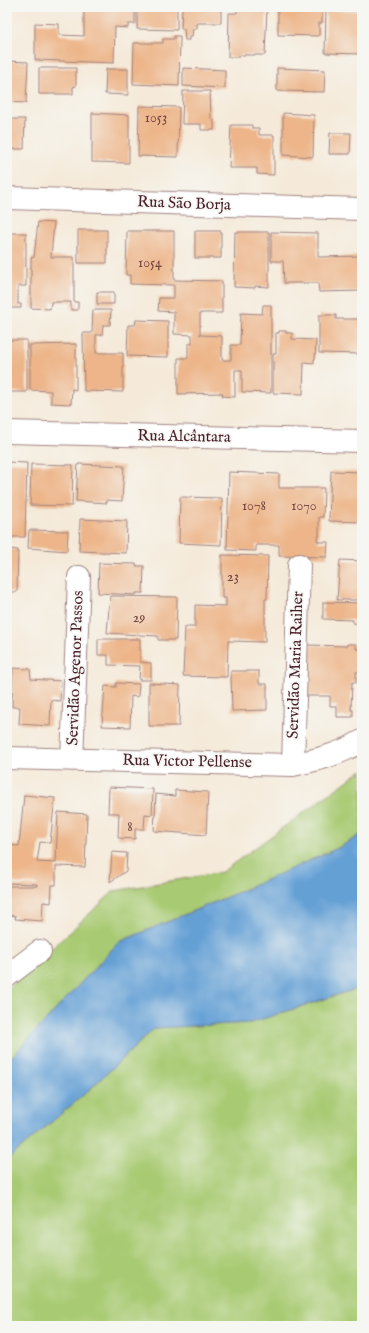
<svg xmlns="http://www.w3.org/2000/svg" width="369" height="1333" font-family="'IM FELL English',serif">
<style>
.green{fill:#a8ca72;stroke:#79744e}
.water{fill:#65a0d5;stroke:#586080}
.building{fill:#edb589}
.lines{fill:none;stroke-linecap:round;stroke-linejoin:round}
.minor-casing{stroke:#a08482;stroke-width:24}
.minor{stroke:#fff;stroke-width:22}
.labels{text-anchor:middle;dominant-baseline:central;stroke-width:3.5;stroke-linejoin:round;paint-order:stroke}
.number-label{font-size:14px;fill:#734442}
.street-label{font-size:16px;fill:#4a1f2b;stroke:#f6f6f2}
</style>
<rect width="100%" height="100%" fill="#f6f6f2"/>
<filter id="ink" filterUnits="userSpaceOnUse"><feTurbulence type="fractalNoise" baseFrequency=".025" numOctaves="2"/><feDisplacementMap in="SourceGraphic" scale="8" xChannelSelector="R" yChannelSelector="G"/><feConvolveMatrix kernelMatrix="1 2 1 2 8 2 1 2 1" color-interpolation-filters="sRGB"/></filter>
<filter id="wash" filterUnits="userSpaceOnUse"><feTurbulence type="fractalNoise" baseFrequency=".012" numOctaves="4" result="noise"/><feDisplacementMap in="SourceGraphic" scale="16" xChannelSelector="R" yChannelSelector="G"/><feGaussianBlur stdDeviation="0.9" result="paint"/><feColorMatrix in="noise" values="0 0 0 0 0 0 0 0 0 0 0 0 0 0 0 0 0 1.4 0 .05"/><feComposite in="paint" operator="in"/></filter>
<g filter="url(#wash)">
<rect width="100%" height="100%" fill="#f5ead9"/>
<!-- green -->
<path class="green" d="M362 770V834L340 847 246 889 119 942 7 1062V990L114 891 222 872Z
M362 987V1326H7V1160L88 1091 155 1028 250 1023Z"/>
<!-- water -->
<path class="water" d="M362 834V987L250 1023 155 1028 88 1091 7 1160V1062L119 942 246 889 340 847Z"/>
<g id="blocks">
<!-- building -->
<path class="building" d="M84 7H135V24H128V28L115 27 114 63 35 60V23L59 24V35L84 36Z
M137 7H177V30L137 29Z
M182 7H221V23H197V29H193L192 37H189V40H185L184 29H181Z
M237 7H267L265 55H240L239 57H228L229 13H237Z
M278 7H322V23H319V36L278 35Z
M334 7H362V9L334 8Z
M326 10 362 11V54L325 53Z
M174 36H180L179 86 133 84 134 43H163V39H174Z
M7 61 28 62 26 103 7 102Z
M39 68H76V86L73 87V94H39Z
M183 68 225 70V88L183 86Z
M277 68 325 70 324 92 277 91Z
M106 69H128V95L105 94Z
M183 91H210L211 119 214 120V130H201V124H182Z
M139 106 179 107 178 157 138 156Z
M92 113 129 115V163L92 162Z
M283 113 314 115 313 157 283 155Z
M7 119H25L24 149H7Z
M231 125H252V128H259V135H274V175L257 174V168H229Z
M330 133H351L350 154H329Z
M38 222 54 223 51 257H74V302H78V310H71V302H51L50 309 31 308V258L34 257Z
M78 230H107V263H78Z
M127 231H174V280L222 281V313H200V335L222 336V360H231V345H240L241 313 262 314 263 305H271V393L242 392V370H235V397L222 396 223 393 178 394V358H188V344H192V335L174 334V312L158 311 159 298H174V285L130 284V275H126Z
M195 231H221V258H195Z
M235 232H269V287L255 286V288L234 287Z
M271 232 318 233V257L362 256V291L319 292 318 283H284L283 261H271Z
M7 233H26V286H18V304H21V308H7Z
M97 292H114V304H97Z
M93 310H111L110 325H103L102 335H96V353H123V392L84 391 83 333H92Z
M319 315H336V319H362V354L319 353Z
M136 320 168 321V357L127 356 128 325H135Z
M279 331H286V333H292V339L316 340 315 359H314V363L304 362 303 394 273 393V354H276V333H279Z
M7 340H27V392H7Z
M76 344V390L72 389 71 404 51 403V391L30 390V345Z
M7 462 27 463 25 537H7Z
M31 464 73 465 72 506 30 505Z
M78 464 124 466 122 501 107 500V503L76 501Z
M331 471 362 472V522L329 521Z
M229 472 279 474V488H324L323 517H319V537H317L318 542H328L327 557 279 556V545H256V551L227 550Z
M180 497 222 498 221 545 179 543Z
M80 519 127 521 126 553 79 551Z
M29 530 68 531 67 551 28 548Z
M7 549 18 550 17 592H7Z
M222 555 268 556 267 599H265V642L228 641 227 677 183 676 185 627H195V605L226 606V598H222Z
M340 560 362 561V600H337Z
M99 563 136 564V566H144L143 593H136V595L98 593Z
M110 596 177 597 176 640H158V636L107 633Z
M323 602 362 603V624L353 623V620L323 619Z
M360 625 362 626V644H360Z
M98 639H140V662L151 663V680H139L140 666 108 665V655H98Z
M347 644H356V649H362V672H356V683L352 682 351 710H353V717H337V706H330V696H305L307 645 347 646Z
M13 668 30 669 31 679 61 681 60 701 51 700 50 726 19 724 20 707H12Z
M231 671H259V684H267V710L232 711Z
M7 676H10L9 723H7Z
M116 683 139 684 138 697 131 696 130 727 102 726 105 686 116 687Z
M149 683 180 685 179 726H149Z
M109 787 153 789 152 815 145 814 144 829H135V839L118 838 119 813H108Z
M175 790 208 792 206 835 154 831 156 794 175 796Z
M24 795 55 798 50 843 40 842 37 862 56 863 58 812 87 814 85 867 56 866V885H52L51 903 43 902 42 921 15 919 16 916 8 915 9 886H37V884L7 883V849L8 845 19 846Z
M112 852 127 853 126 871 110 882Z"/>
</g>
</g>
<g filter="url(#ink)">
<use href="#blocks" fill-opacity="0" stroke="#a08482" stroke-width="1"/>
<g class="lines">
<!-- minor casing -->
<g class="minor-casing">
<path id="minor" d="M7 198 362 209
M7 432 362 441
M7 758 293 765C320 759 338 755 362 741
M72 760 79 577
M293 765 299 565
M7 976 40 951"/>
</g>
<!-- minor -->
<use href="#minor" class="minor"/>
</g>
</g>
<g class="labels">
<!-- number labels -->
<g class="number-label">
<text x="156" y="118">1053</text>
<text x="150" y="263">1054</text>
<text x="254" y="506">1078</text>
<text x="304" y="506">1070</text>
<text x="233" y="577">23</text>
<text x="139" y="618">29</text>
<text x="130" y="827">8</text>
</g>
<!-- street labels -->
<g class="street-label">
<text transform="translate(184 204) rotate(2)">Rua São Borja</text>
<text transform="translate(184 437) rotate(1)">Rua Alcântara</text>
<text transform="translate(296 665) rotate(-88)">Servidão Maria Raiher</text>
<text transform="translate(76 668) rotate(-88)">Servidão Agenor Passos</text>
<text transform="translate(187 762) rotate(1)">Rua Victor Pellense</text>
</g>
</g>
<!-- margin -->
<rect width="369" height="1333" fill="none" stroke="#f6f6f2" stroke-width="24"/>
</svg>
